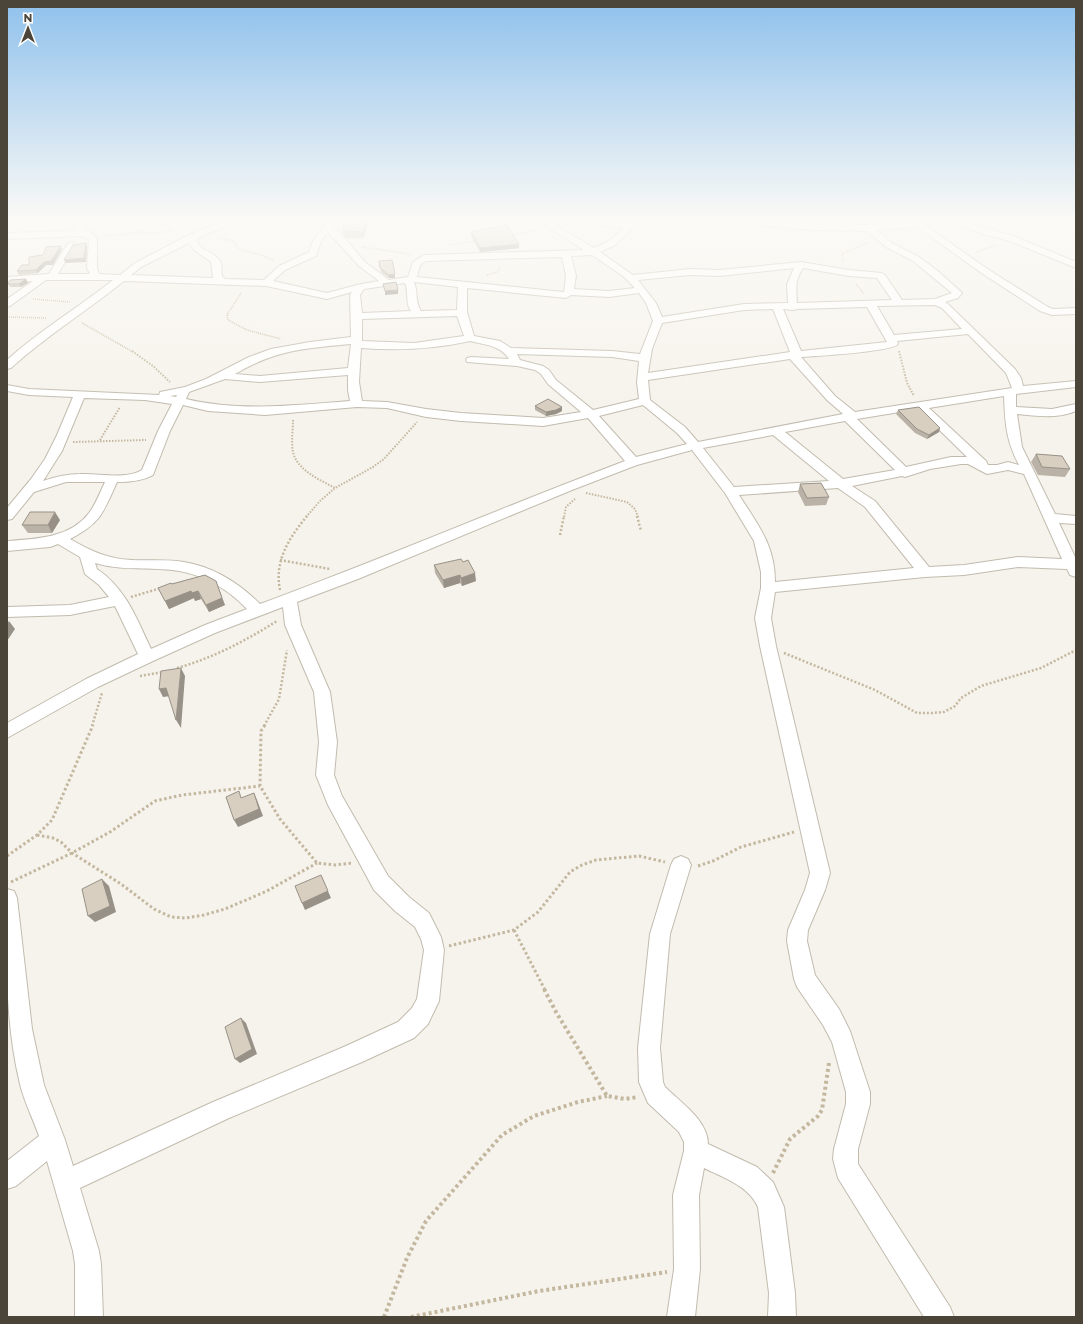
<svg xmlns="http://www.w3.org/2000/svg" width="1083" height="1324" font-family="Montserrat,sans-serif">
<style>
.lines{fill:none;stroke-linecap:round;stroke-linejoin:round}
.minor-casing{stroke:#c2bbae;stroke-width:2}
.path-far4{stroke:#c4b79f;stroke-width:1.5;stroke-dasharray:1 1;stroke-linecap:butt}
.path-far3{stroke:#c4b79f;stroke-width:2;stroke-dasharray:1.5 1.5;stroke-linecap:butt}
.path-far2{stroke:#c4b79f;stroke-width:2.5;stroke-dasharray:2 2;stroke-linecap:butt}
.path-far1{stroke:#c4b79f;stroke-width:3;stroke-dasharray:2.5 2.5;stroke-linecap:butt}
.path{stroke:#c4b79f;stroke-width:4;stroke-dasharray:3 3;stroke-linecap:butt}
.minor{fill:#fff;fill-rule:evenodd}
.wall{fill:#bab2a6}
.shaded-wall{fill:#979187}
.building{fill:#d8cfc1;stroke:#979187}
</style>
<rect width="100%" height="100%" fill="#f6f3ec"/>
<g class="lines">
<!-- minor casing -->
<g class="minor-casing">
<path id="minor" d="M81 221H90L83 229 92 233 97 239V268L99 274 120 275 135 263 189 235 225 221H237L200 237 197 239C198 252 216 251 221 263 222 267 221 272 222 276L225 279 264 280 279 266 309 252 313 241 324 227 325 221H333L332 226 343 236 365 262 389 280 408 277 413 262 424 255 584 250 538 221H548L594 248 609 241 624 228 587 224 583 221H610L629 223 631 221H640L615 245 600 252 633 275 690 269 720 270 801 262 849 270 882 273 885 275 902 300 935 299 952 293 913 261 886 247 867 231 814 230 741 224 737 221H763L840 226 943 221 942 223 926 226 989 270 1048 307 1053 309 1076 308V314L1052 315 1040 311 983 274 917 227 877 230 892 243 919 257 939 272 960 291 962 293 958 298 945 302 948 304 1015 369 1021 378 1023 386 1076 381V387L1016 394V407L1052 409 1076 404V411C1057 419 1037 416 1017 414L1022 447 1055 514 1076 516V524L1059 523 1076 559V577L1070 575 1067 569 1018 567 964 575 925 577 775 592 771 618 776 646 830 873 825 890 808 930 807 941 815 975 839 1009 850 1031 870 1092V1104L858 1149V1164L950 1307 954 1317H924L838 1178 833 1159 834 1149 846 1104V1092L832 1042 823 1025 797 987 794 979 787 941 788 930 805 890 810 873 760 646 755 618 761 588V572L754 541 725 493 692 450 637 465 572 490 358 579 297 602 301 625 330 692 337 742 334 775 342 796 388 876 409 897 429 913 441 937 444 950 439 1001 428 1024 414 1038 362 1062 229 1118 80 1188 99 1251 101 1264 103 1317H75V1264L73 1251 47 1161 16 1186 7 1189V1161L39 1136C33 1119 24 1101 20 1084 4 1018 7 956 7 889L14 891 17 898 32 1029 44 1085 65 1140 73 1166 213 1102 346 1046 398 1022 412 1008 417 999 424 950 421 939 415 927 395 911 374 890 328 805 316 775 319 742 314 692 285 625 283 607 215 633 153 661 98 687 7 738V723L86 679 138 654 115 606 70 615 7 617V607L70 605 109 597 99 585 85 574 80 557 58 544 50 547 7 551V541C36 539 70 538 89 513 96 504 100 492 105 482H66L34 492 12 519 7 520V508L31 479 45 459 57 435 73 397 29 395 7 391V385L29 389 159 395 160 392 185 387 206 379 249 357 271 349 310 342 351 337 350 295 352 292 327 299 266 286 124 281C87 311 46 336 11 368L7 369V360C40 330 78 308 113 280H46L10 306 7 307V299L33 281 7 283V277L49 274 68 243 71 242 75 245 58 274H90L87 268 89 240 83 236 7 239V233L74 231ZM328 232 359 266 379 281 361 284 327 293 273 281 285 270 316 256 321 241ZM189 243 194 250 211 262 213 278 131 275 141 267ZM592 255 623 276 635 288 609 291 574 289 576 276 571 256ZM562 257 566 276 564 292 417 277 420 265 426 261ZM794 268 787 284 788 303 744 304 662 317 656 303 638 280 690 275 720 276ZM803 268 849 276 877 278 892 300 797 303C796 289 795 280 803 268ZM414 282 458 287 457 310 421 311C415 303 418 291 414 282ZM405 283C409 292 405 304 411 311L362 313 360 295 364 289ZM467 288 566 298 571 295 609 297 639 293 646 303 653 321 640 354 612 351 511 348 500 341 474 336 467 312ZM935 305 942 308 962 329 894 335 877 306ZM867 307 887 342 801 351 783 309 793 310 797 309ZM773 309 790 352 648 373 652 349 662 323 744 310ZM457 316 464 336 414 343 362 341V319ZM968 334 1006 373 1012 388 855 412 835 396 801 357C816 356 892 352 898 344L897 341ZM470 341C485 345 500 345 509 359L471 357 467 358 466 360 467 362 517 366 535 370 541 374 548 384 581 412 543 418 461 413 426 409 387 402 362 401 359 382 361 348C398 351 434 349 470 341ZM351 344 348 368 260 376 235 374C275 350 306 348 351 344ZM517 354 612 357 639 361 637 382 639 399 593 410 556 380 549 370 543 366 520 360ZM790 359 827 400 843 414 698 442 685 427 650 400 648 380ZM348 375V390L350 401C295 405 240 412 186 399L189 392 225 379 260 382ZM177 395 176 397 170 396ZM1004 396C1005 423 1006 440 1019 465L1008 462 997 465H988L986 461 929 408ZM84 398 145 400 172 404 158 431 142 470C125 480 99 473 80 474 67 474 55 477 43 481L62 451ZM183 405 208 411 265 415 357 407 387 408 426 417 461 421 543 426 588 418 625 461C503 507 382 559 260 604 239 583 214 567 184 562 167 559 150 561 132 560 108 559 91 551 70 539 101 523 103 513 117 482 130 482 142 481 153 475L170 431ZM643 405 677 433 687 444 636 457 599 416ZM918 409 967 457H951L906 467 857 419ZM845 421 895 470 843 479 785 432ZM773 435 829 481 734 487 703 448ZM961 464H968L987 474 1008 470 1024 474 1062 559 1018 557 964 565 929 567 875 501 852 486 902 476 905 477 930 469ZM838 488 865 507 914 568 775 582C775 545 758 525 739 495ZM95 563C122 571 144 567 172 570 201 573 227 588 247 609L205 625 151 649C136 617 126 589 97 569Z
M949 221H962L1016 237 1076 262V268L1010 241 980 233Z
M681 856 688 859 691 865 670 934 660 1048 663 1082 665 1087C680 1102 708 1120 708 1144L757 1167 773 1182 784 1207 795 1293 796 1317H768L769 1293 758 1207C749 1186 724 1178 704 1168L699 1195 700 1269 695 1317H667L674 1269 673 1195 684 1151V1142L679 1132 648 1103 639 1082 638 1048 650 934 671 865 674 859Z"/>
</g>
<!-- path-far4 -->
<path class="path-far4" d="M163 221 168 224 173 232
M138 233 173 232
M512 235 538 230
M102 236 131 233 168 224
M218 238 233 241 239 249 264 256 274 261
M449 245 477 241
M362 247 410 254
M976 252 996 245
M843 262 842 254 869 242
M487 275 497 272 500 267
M856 284 864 294
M241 293 227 315 228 320 247 330 281 339
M33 299 70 302
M7 317 47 318
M82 323 133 352"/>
<!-- path-far3 -->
<path class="path-far3" d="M132 351 153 366 170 382
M899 351 907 383 914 396
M293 420C293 430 291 442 293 452 297 470 320 480 335 488
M100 440 120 407
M73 442 146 440
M586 493 627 502 635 509 638 517
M306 517 320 501 335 488 373 467 384 459 417 422
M564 517 566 507 575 499"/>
<!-- path-far2 -->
<path class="path-far2" d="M637 516 641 531
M560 535 564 516
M280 560 330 569
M280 590C274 561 289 538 307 516
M131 597 161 588
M784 653 875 690 917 713H932L944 712 955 706 961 698 981 686 1041 668 1076 650
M177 668C213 658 245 641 277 621
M140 676 163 672
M92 726 102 693
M264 726 279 699 287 650"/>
<!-- path-far1 -->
<path class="path-far1" d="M265 725 261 731 260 786 280 819 317 863 335 865 352 863
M37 835 53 838 61 842 72 853 121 884 154 909 171 917 186 918 204 915 225 909 267 891 317 863
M7 856 37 835 52 820 93 725
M698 866 713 861 741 847 794 832
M11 882 72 853 110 832 155 801 182 795 260 786
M514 930 545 990
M449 946 514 930 538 912 570 872 582 865 596 860 639 856 665 862"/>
<!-- path -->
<path class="path" d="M544 989 556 1012 607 1096 625 1099 638 1097
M773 1173 790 1139 818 1116 822 1110 829 1063
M384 1317 407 1258 426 1221 502 1135 534 1116 578 1102 607 1096
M411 1317 539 1291 667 1272"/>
<!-- minor -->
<use href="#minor" class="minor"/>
</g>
<!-- wall -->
<path class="wall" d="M346 221H367L368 224 363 238H346L343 234 342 228Z
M471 232 519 248 480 252 471 236Z
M61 246 62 249 53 265H46L38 273 19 275 17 271 29 265 43 255Z
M379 261 395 278H389L381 272Z
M26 279 28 283 21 287H10L8 284Z
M535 406 562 407V411L556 414 546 416 535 410Z
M898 410 939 432 927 439 915 433 896 414Z
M1036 454 1070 469 1065 477 1038 475 1031 462Z
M800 484 829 497 826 505 805 506 798 492Z
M60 520 52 533H28L22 525Z
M434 565 476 581 462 586 460 583 444 588 435 573Z
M205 575 225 605 209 612 201 599 195 601 194 598 169 609 158 588 172 584Z"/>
<!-- shaded-wall -->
<path class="shaded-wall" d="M366 221H367L368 224 363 238 362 232Z
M86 243 87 247 86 262 66 263 64 260Z
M519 244V248L480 252V248Z
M61 246 62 249 53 265H46L38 273 36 270Z
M395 274V278H389V275Z
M26 279 28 283 21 287 19 284Z
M398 290V294L385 295V291Z
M562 407V411L556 414 546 416V412Z
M940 428 939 432 927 439 929 435Z
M55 512 60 520 52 533 48 525Z
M475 573 476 581 462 586 461 578Z
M460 575V583L444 588 443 580Z
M216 581 225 605 209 612 206 605Z
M191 591H198L201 599 195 601 194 598 169 609 165 601Z
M9 621 15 629 7 641V624Z
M181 668 185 676 181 728 176 720Z
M166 688 171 696 163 697 159 689Z
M254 793 257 800 263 816 238 827 234 820Z
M321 875 331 898 305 910 302 903Z
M102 879 109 886 116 912 95 922 88 916Z
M241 1018 246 1023 257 1054 240 1063 235 1059Z"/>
<!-- building -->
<path class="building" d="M346 221H366L362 232 345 231 342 228Z
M507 225 519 244 480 248 471 232Z
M86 243 84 258 64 260 73 245Z
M61 246 51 261 44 262 36 270 17 271 22 265H29V257L43 255 46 247Z
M392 260 395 274 389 275 380 268 379 261Z
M26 279 19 284H8L10 280Z
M396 282 398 290 385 291 383 284Z
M548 399 562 407 556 410 546 412 535 406Z
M919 407 940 428 929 435 917 429 898 410Z
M1036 454 1062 456 1070 469 1042 467Z
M821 483 829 497 807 498 800 484Z
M30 512H55L48 525H22Z
M461 559 463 562 468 560 475 573 461 578 460 575 443 580 434 565Z
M205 575 216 581 222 598 206 605 198 591 192 593 191 591 165 601 158 588 171 583 172 584Z
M181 668 176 720 166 688 159 689 161 671Z
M239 791 241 798 254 793 259 809 234 820 226 797Z
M321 875 328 891 302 903 295 886Z
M102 879 110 906 88 916 82 889Z
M241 1018 252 1049 235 1059 225 1027Z"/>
<!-- sky -->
<linearGradient id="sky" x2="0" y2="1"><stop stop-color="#8fc1ec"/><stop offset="0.54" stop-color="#fbfaf6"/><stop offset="1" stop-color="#fbfaf6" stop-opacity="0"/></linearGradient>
<rect width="1083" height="406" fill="url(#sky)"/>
<!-- border -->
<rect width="1083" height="1324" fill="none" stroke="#4b4439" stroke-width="16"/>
<!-- north arrow -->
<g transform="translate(28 28)" stroke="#ffffff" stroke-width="3" paint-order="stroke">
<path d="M0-3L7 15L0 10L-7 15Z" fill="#4b4439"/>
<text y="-6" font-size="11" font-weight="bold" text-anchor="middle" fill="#4b4439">N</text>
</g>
</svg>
